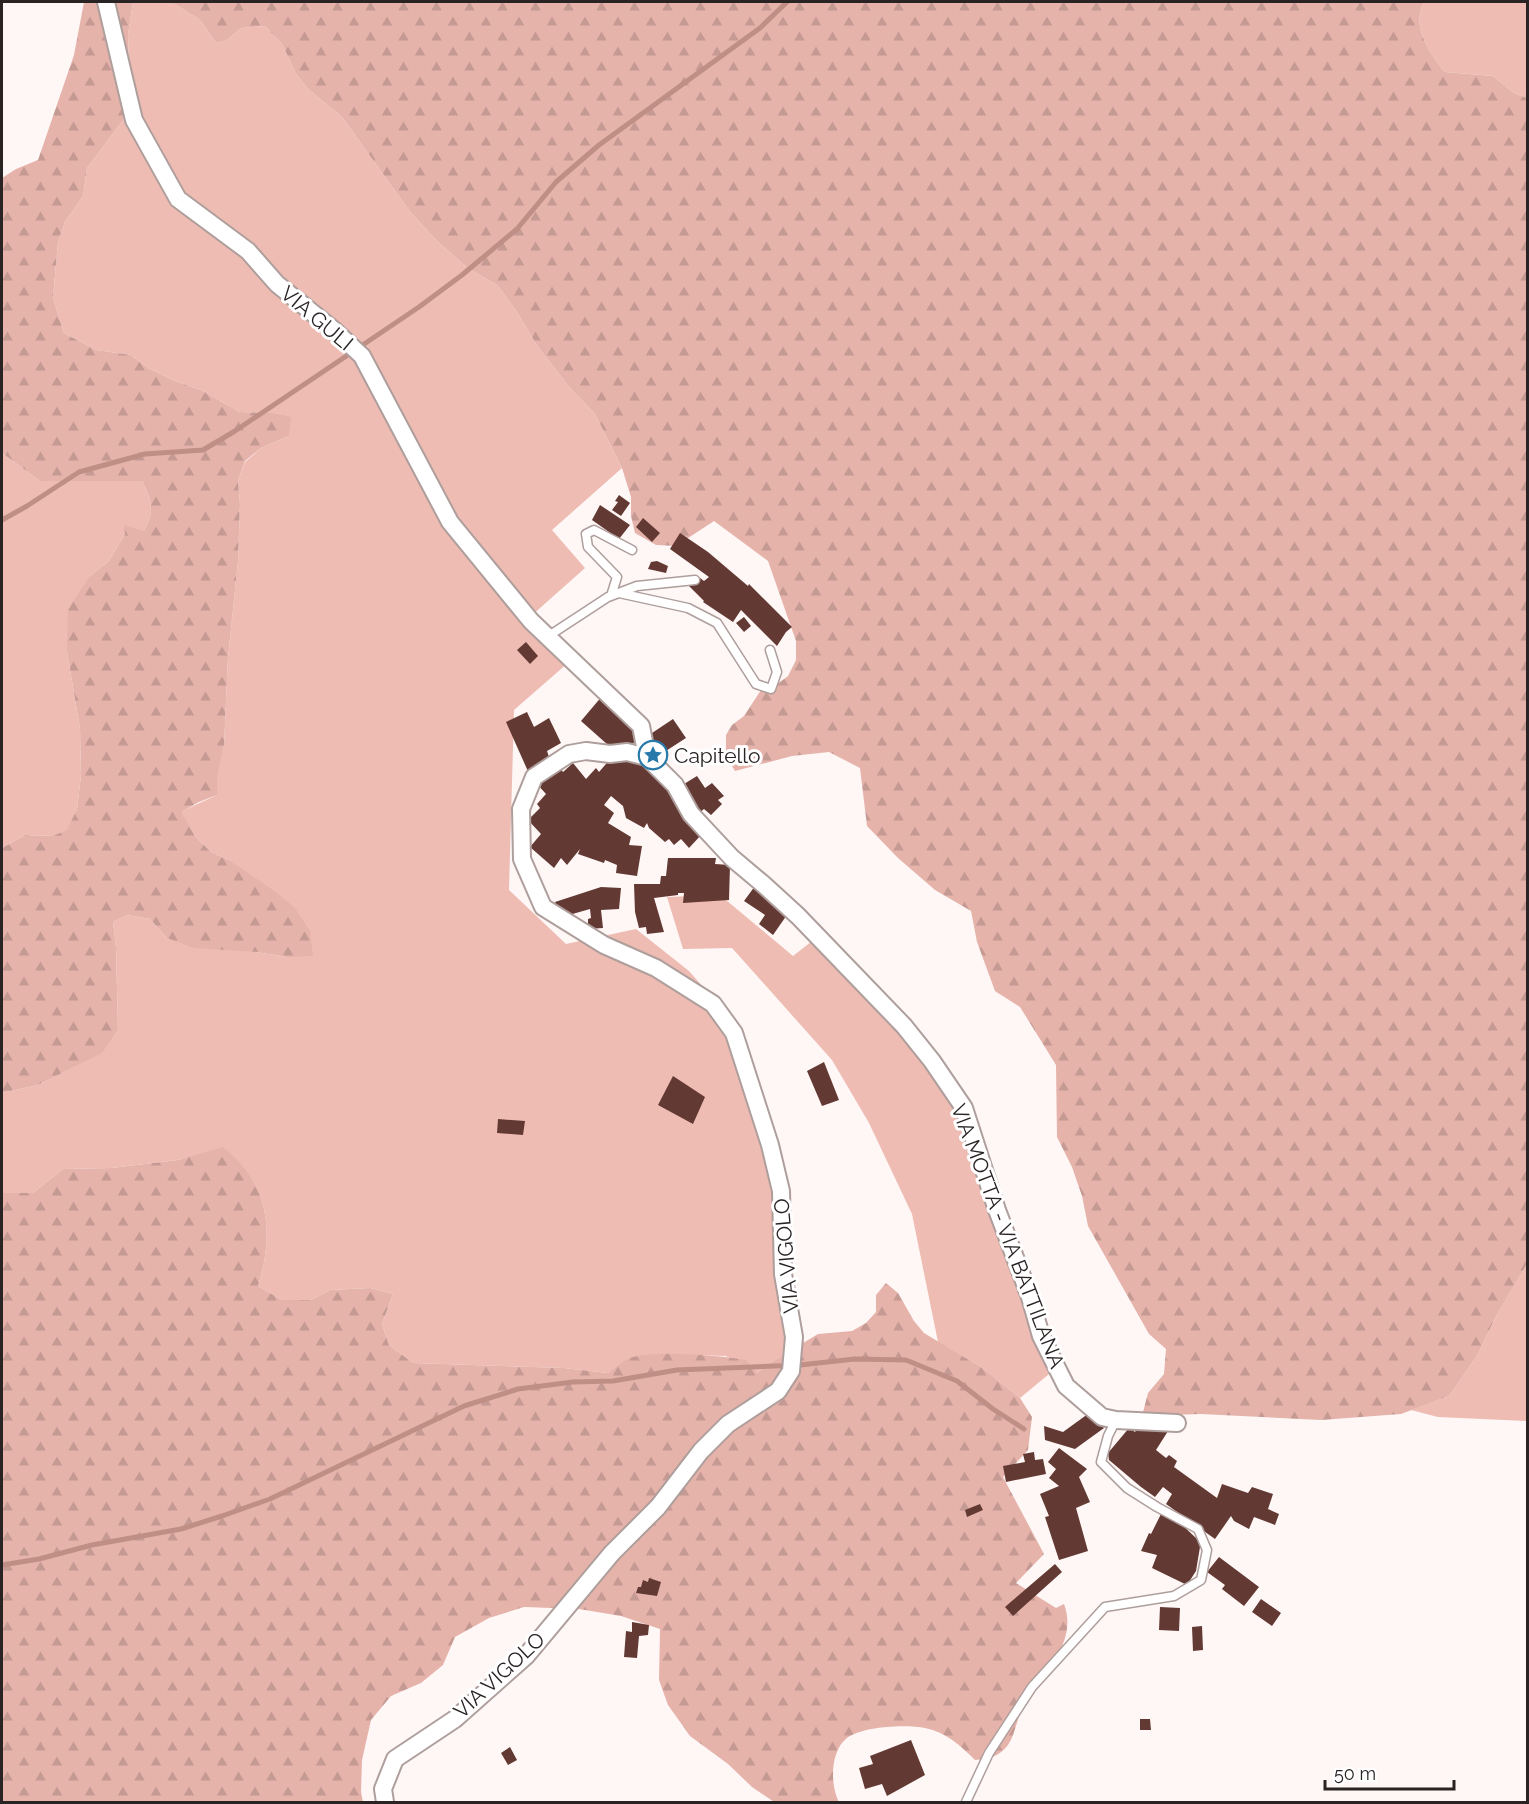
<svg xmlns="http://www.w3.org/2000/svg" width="1529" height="1804" font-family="Raleway,sans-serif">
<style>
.grass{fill:#eebcb3}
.forest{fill:url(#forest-firs)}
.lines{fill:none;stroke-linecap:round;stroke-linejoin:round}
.stream{stroke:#bf8f86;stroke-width:5}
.building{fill:#633933}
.service-casing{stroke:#ae9e9c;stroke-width:11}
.minor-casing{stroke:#ae9e9c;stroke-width:20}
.service{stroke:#fff;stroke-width:8}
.minor{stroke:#fff;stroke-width:16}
.labels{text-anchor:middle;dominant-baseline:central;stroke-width:6;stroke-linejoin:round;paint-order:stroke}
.street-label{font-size:21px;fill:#292423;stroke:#fff}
.poi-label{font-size:21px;fill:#292423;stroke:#fff;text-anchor:start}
</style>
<defs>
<pattern id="forest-firs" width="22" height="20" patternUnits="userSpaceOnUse" patternTransform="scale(1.5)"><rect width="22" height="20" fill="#e6b3ab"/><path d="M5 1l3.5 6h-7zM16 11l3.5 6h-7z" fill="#c59a93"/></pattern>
</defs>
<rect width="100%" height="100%" fill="#fef7f6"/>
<!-- grass -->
<path class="grass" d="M133 2H171L200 20 216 43 226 41 241 28 265 26 282 44 296 74 308 89 342 117 411 213 438 242 469 269 497 285 515 309 538 347 570 388 595 414 622 468 552 530 585 568 530 617 569 662 514 710 509 890 566 944 636 929 689 971 740 1029 757 1099 787 1179 782 1265 804 1343 770 1363 757 1373 726 1356 660 1354 629 1359 608 1373 564 1368 413 1363 389 1345 382 1324 393 1294 370 1288 330 1290 311 1300H282L258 1286C275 1232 269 1183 223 1148L178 1160 111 1168 63 1169 33 1193H2V1093L38 1085 101 1053 118 1030 116 947 113 922 127 915 150 919 167 938 287 957 244 872 229 860 211 852 196 837 180 812 217 795 216 776 224 746 228 658 238 561 240 504 238 481 245 462 261 448 289 436 272 413 240 412 203 391 175 381 148 368 131 355 96 350 64 333 53 298 58 242 65 222 83 196 87 168 124 119 129 67 128 35Z
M1424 2H1527V98L1514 93 1493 76 1445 72C1429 52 1411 27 1424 2Z
M2 453 40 481H142C152 502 155 511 144 531L125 534 109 561 90 576 67 652 80 729 81 775 77 809 68 830 52 836 25 835 2 848Z
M720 895 793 956 821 934 973 1120 1007 1232 1060 1365 1020 1398 984 1369 938 1342 912 1214 869 1123 832 1060 732 948 683 949 667 897Z
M1527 1264V1421L1438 1417 1411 1410 1449 1396 1477 1356 1495 1318Z"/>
<!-- forest -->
<path class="forest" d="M84 2H133L128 35 129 67 135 91 124 119 87 168 83 196 65 222 58 242 53 298 64 333 96 350 131 355 148 368 175 381 203 391 240 412 272 413 291 417 289 436 261 448 245 461 238 481 240 504 238 561 228 658 224 746 217 776V795L199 802 181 812 196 837 211 852 229 860 273 890 295 908 310 931 313 956 287 957 256 952 194 948 167 938 150 919 127 915 113 922 116 947 118 1030 102 1053 38 1085 2 1093V848L25 835 52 836 67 830 77 809 81 775 80 729 67 652 68 609 90 576 109 561 125 534 124 525 144 531C155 510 152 502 142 481H40L2 453V178L16 169 38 160 74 55Z
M171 2H1424C1411 27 1429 52 1445 72L1493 76 1514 93 1527 98V1264L1495 1318 1477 1356 1449 1396 1401 1414 1321 1420 1201 1414 1142 1416 1148 1393 1164 1374 1166 1349 1149 1334 1088 1226 1082 1196 1072 1167 1057 1137 1056 1065 1020 1007 995 991 977 942 971 911 935 890 898 858 867 826 860 768 829 752 792 756 735 771 726 756V735L732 725 744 716 761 690 776 685 788 676 796 660V641L768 561 714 521 676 546 656 545 635 533 631 516V497L622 468 595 414 570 388 538 347 515 309 497 285 469 269 438 242 411 213 342 117 308 89 296 74 282 44 265 26 241 28 226 41 216 43 200 20Z
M223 1147C269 1183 275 1232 258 1286L282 1300H311L330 1290 370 1288 393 1294 382 1324 389 1345 413 1363 564 1368 608 1373C614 1369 621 1362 628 1359 649 1349 722 1356 746 1360L757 1373 770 1363 818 1334 852 1331 866 1323 876 1312V1295L886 1283 898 1293 914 1321 924 1333 984 1369 1020 1398 1032 1417 1028 1450 1003 1477 1044 1554 1016 1583 1056 1608 1064 1604C1079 1644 1041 1674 1023 1707 1017 1718 1015 1735 1008 1745 999 1757 988 1759 975 1760 961 1746 946 1732 925 1728 907 1724 862 1726 847 1738 830 1751 830 1785 839 1802H774L752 1787 728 1764 690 1736 668 1705 659 1680 660 1629 621 1616 579 1609 524 1607 489 1618 455 1637 443 1665 421 1683 391 1696 371 1720 362 1760 361 1792 363 1802H2V1193H33L63 1169 111 1168 178 1160Z"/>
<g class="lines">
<!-- stream -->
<path class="stream" d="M2 520 27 506 79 472 145 454 203 450 235 431 419 307 462 275 517 229 556 182 599 145 760 28 787 2
M2 1565 39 1559 92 1545 181 1529 222 1516 270 1499 464 1406 518 1389 573 1382 613 1381 677 1370 800 1365 855 1359 906 1360 957 1381 993 1409 1024 1429"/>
</g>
<!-- building -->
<path class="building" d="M619 495 630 503 621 516 612 510 618 502 615 501Z
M600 505 630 525 619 539 592 520Z
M643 518 660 533 652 542 636 527Z
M680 533 708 552 748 586 749 584 792 627 786 632 777 646 741 610 733 622 703 602 704 601 688 585 696 575 704 581 709 577 670 549Z
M657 561 668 566 666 573 648 569 651 562Z
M744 617 751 626 744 632 736 623Z
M526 642 538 656 530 664 517 650Z
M603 695 640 730 634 737 636 740 629 748 617 753 581 721Z
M527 712 534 727 549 718 561 743 547 751 550 760 531 778 506 722Z
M673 719 686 738 658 756 646 737Z
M612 757 634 759 668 787 679 810 702 834 689 848 681 839 674 845 669 839 665 842 649 828 647 823 644 828 626 818 623 806 611 796 604 805 614 813 608 823 631 837 629 845 642 846 637 876 616 873 617 865 605 860 604 863 578 854 580 849 567 865 561 858 554 868 530 847 541 834 528 820 540 808 537 804 546 794 536 783 557 764 563 772 573 763 586 779 596 768 599 772Z
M697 776 705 788 712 783 724 796 718 800 722 804 711 815 704 809 699 813 693 800 681 806 671 792Z
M668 858H716L715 864 730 865 729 900 683 903 684 893H678V895L654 898 664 932 647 934 646 927 639 928 635 912 634 884H660L661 876H666Z
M755 886 789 912 773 935 759 924 765 915 744 901Z
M601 887 621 888 619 909 601 910 603 928 588 929V919L591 918 590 909 569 915H559L555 902Z
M824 1062 839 1100 822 1106 807 1071Z
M673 1076 705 1097 693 1124 658 1105Z
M498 1119 525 1121 523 1135 497 1133Z
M1092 1411 1104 1428 1075 1449 1045 1440 1044 1426 1063 1432Z
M1141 1423 1170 1428 1156 1450 1166 1458 1169 1455 1177 1461 1174 1467 1217 1498 1222 1484 1248 1493 1252 1487 1273 1494 1268 1509 1279 1514 1275 1525 1254 1517 1249 1529 1234 1521 1231 1516 1215 1539 1166 1504 1172 1494 1163 1487 1155 1497 1141 1487 1109 1460 1108 1453 1129 1428 1135 1432Z
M1059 1448 1087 1469 1079 1477 1090 1502 1076 1508 1088 1551 1059 1560 1045 1517 1049 1516 1040 1494 1059 1486 1049 1478 1056 1469 1048 1462Z
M1034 1452 1035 1460 1043 1459 1046 1474 1006 1482 1003 1466 1025 1462 1023 1454Z
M980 1504 983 1510 967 1517 965 1510Z
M1162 1512 1177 1520 1197 1539 1200 1547 1196 1571 1187 1585 1152 1568 1157 1555 1141 1551 1149 1533 1151 1534Z
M1219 1557 1259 1587 1244 1606 1222 1589 1225 1585 1207 1572Z
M1055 1564 1062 1572 1013 1616 1005 1607Z
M649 1578 661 1582 657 1596 636 1593 638 1587H641L643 1580 648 1582Z
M1261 1599 1281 1613 1272 1626 1252 1612Z
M1160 1607 1180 1608 1179 1631 1159 1630Z
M632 1622 649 1625 648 1635 639 1636 637 1658 624 1657 626 1631 632 1632Z
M1202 1626 1203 1650 1193 1651 1192 1627Z
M1140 1719H1150L1151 1730H1140Z
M911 1740 925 1775 887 1796 882 1784 865 1789 859 1768 873 1764 870 1756Z
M510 1747 517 1760 508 1765 501 1753Z"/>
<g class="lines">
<!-- service casing -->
<g class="service-casing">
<path id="service" d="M619 593 688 608 717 623 756 684 771 689 777 672 770 650
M611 596 617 577 588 547 586 534 594 530 632 550
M547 637 608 597 637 586 695 580
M966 1802 989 1753 1032 1687 1105 1607 1174 1596 1201 1580 1207 1550 1198 1529 1157 1507 1127 1488 1101 1462 1108 1436 1116 1420"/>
</g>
<!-- minor casing -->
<g class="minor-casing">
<path id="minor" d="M106 2 134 120 178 199 248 251 277 284 335 331 362 356 450 522 531 621 641 726 647 757
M385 1802 383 1789 395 1759 455 1719 526 1656 612 1553 658 1507 701 1451 728 1424 778 1391 791 1371 794 1337 783 1274 781 1191 770 1145 734 1033 713 1004 656 968 604 945 543 907 522 859 521 809 534 777 569 754 586 751 610 754 627 752 647 757 675 785 691 814 732 858 763 884 798 916 904 1026 932 1061 964 1108 997 1210 1030 1297 1041 1336 1066 1386 1102 1417 1116 1420 1177 1423"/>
</g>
<!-- service -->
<use href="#service" class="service"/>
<!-- minor -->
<use href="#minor" class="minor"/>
</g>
<!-- icons -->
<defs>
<g id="sight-ring" transform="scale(1.5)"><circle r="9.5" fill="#fff" stroke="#2679a9" stroke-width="1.5"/><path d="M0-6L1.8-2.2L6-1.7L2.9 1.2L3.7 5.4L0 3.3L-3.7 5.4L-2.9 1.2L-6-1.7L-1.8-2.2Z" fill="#2679a9"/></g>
</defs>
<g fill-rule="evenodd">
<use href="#sight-ring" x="653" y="755"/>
</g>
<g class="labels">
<!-- street labels -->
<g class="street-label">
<text transform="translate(317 318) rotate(40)">VIA GULI</text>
<text transform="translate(1008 1236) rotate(69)">VIA MOTTA - VIA BATTILANA</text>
<text transform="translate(786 1256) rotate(-95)">VIA VIGOLO</text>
<text transform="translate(499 1675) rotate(-43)">VIA VIGOLO</text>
</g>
<!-- poi labels -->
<g class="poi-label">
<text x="674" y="755">Capitello</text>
</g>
</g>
<!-- border -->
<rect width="1529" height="1804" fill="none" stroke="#292423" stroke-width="6"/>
<!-- scale -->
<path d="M1325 1780v9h129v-9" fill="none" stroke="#292423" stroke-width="3"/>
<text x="1334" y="1780" font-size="18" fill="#292423" stroke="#ffffff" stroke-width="4.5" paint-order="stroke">50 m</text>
</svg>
